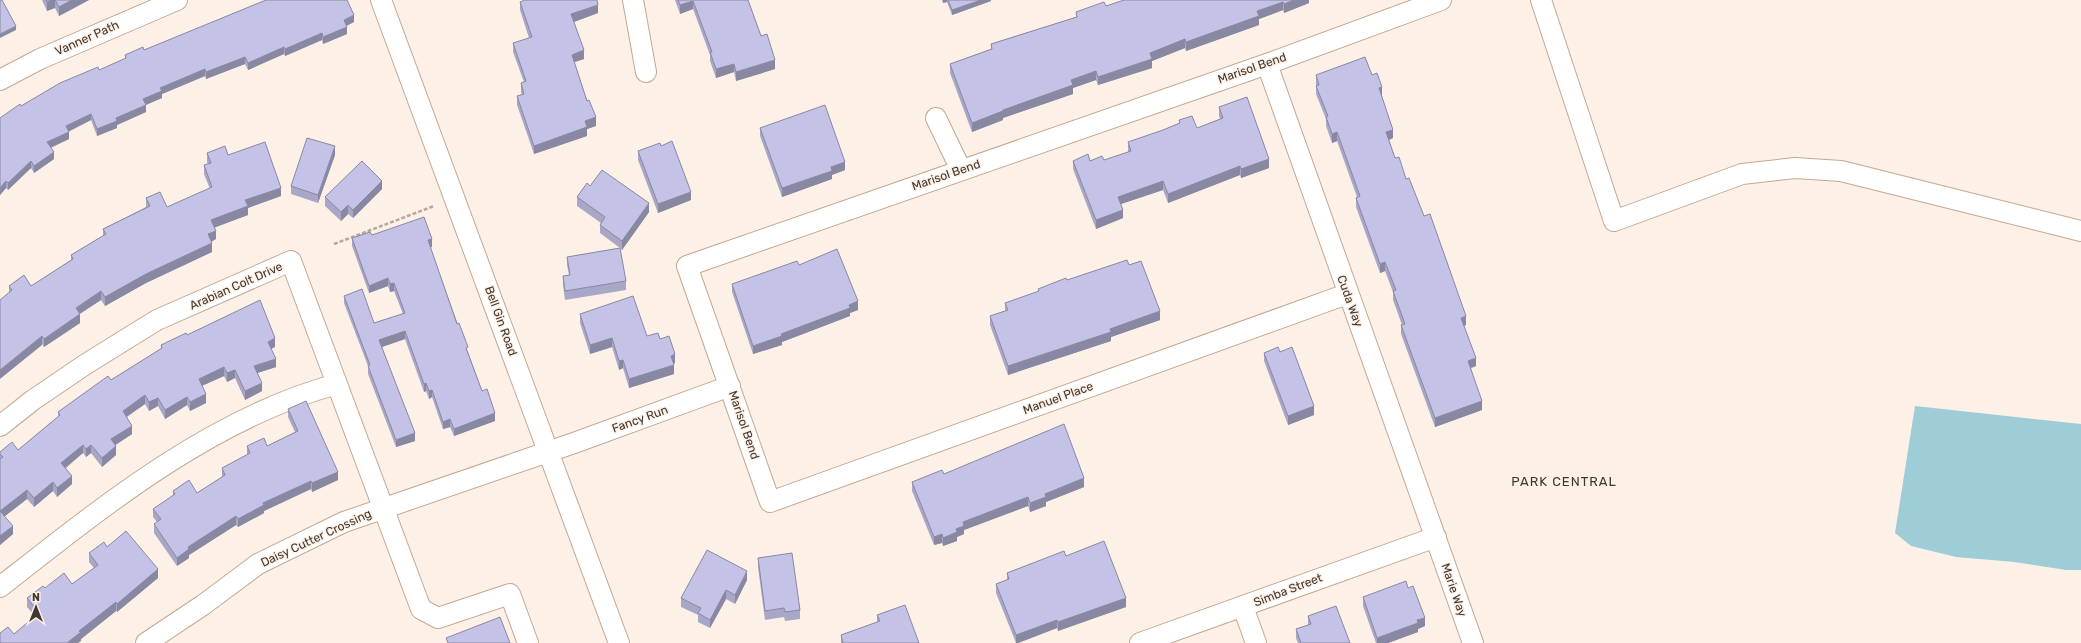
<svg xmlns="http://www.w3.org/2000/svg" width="2081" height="643" font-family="Rubik,sans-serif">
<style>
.water{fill:#9ecdd8}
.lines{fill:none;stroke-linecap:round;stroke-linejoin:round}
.minor-casing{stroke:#c3a891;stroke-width:22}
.path{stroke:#b4a89f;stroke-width:2.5;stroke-dasharray:4 2;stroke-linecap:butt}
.minor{stroke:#fff;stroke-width:20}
.wall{fill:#a9a7c7}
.shaded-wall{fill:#8988a2}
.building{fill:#c4c2e7;stroke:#8988a2}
.labels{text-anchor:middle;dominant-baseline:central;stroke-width:3;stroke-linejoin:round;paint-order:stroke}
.street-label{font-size:12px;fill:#42372e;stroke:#fdf1e7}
.neighbourhood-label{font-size:13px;letter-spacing:1px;fill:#42372e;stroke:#fdf1e7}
</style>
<rect width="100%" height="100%" fill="#fdf1e7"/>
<!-- water -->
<path class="water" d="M1915 406 2081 424V570H2066L2014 562 1956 557 1911 546 1895 533Z"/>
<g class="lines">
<!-- minor casing -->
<g class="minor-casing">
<path id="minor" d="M381 0 619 643
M633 0 646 72
M1541 0 1614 221 1742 174 1795 168 1841 171 2081 231
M1267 64 1473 643
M0 80 40 59 177 0
M936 118 961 170
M1347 294 770 502 687 266 1267 64 1441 0
M0 426 33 400 86 364 157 320 291 261 421 609 438 618 510 594 528 643
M0 587C101 508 211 418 337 384
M1243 607 1256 643
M146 643 203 605 258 564 344 522 574 443 730 386
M1140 643 1436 537"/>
</g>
<!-- path -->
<path class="path" d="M334 244 434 206"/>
<!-- minor -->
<use href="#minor" class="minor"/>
</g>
<!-- wall -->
<path class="wall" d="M42 0H89L59 16 55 8 47 11Z
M675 0H748L761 36 775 69 736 81 734 72 716 78 710 61V55L693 9 680 14Z
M942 0H991V1L952 15 947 2 943 3Z
M1309 0V3L1284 13 1283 10 1259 19V25L1186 51 1185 48 1152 61V68L1098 85 1096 80 1073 88V94L1003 118V120L972 132 950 73V64L991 49V44L1076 17V12L1106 6Z
M520 2 598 13 574 22 584 59 574 62 596 126 587 129V136L534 154 517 105V96L522 95 521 92V83L524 82 513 52V43L529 38 520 10Z
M354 22 346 26 347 34 323 44 322 40 285 56 284 54 248 70 245 64 206 79 205 76 162 94V98L146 105V112L117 125V128L97 136 91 120 69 131V139L51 148 54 159 34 173 31 168 8 190 6 188 0 195V118L21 106 99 70 125 59V55L144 50Z
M1316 75H1372L1382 96 1393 138 1389 140 1395 158 1406 179 1424 216 1466 325 1464 326 1476 366 1471 368 1482 410 1435 427 1401 334V325H1402L1393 300V292L1385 271 1380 273 1356 207V198L1357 197 1337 141 1332 143 1326 126V119L1316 94Z
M1219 107 1269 168 1241 178 1240 175 1168 203 1163 190 1121 204 1123 218 1096 229 1073 169V161L1104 160 1128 152V142L1163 130 1179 123V120L1197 128 1220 119 1219 116Z
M760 128 845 170 832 175V179L782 197 760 136Z
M661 146 691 200 658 213 638 160V151Z
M207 153 228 155 281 196 248 208V215L214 227 216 239 211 242 212 252 146 283 105 306 101 300 80 314V323L44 347 9 292V286H31L71 260V255L103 236V229L146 207V198L167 207 210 189 204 174V165L208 164 207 162Z
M335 155 318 203 291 194V186Z
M590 186 649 212 622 250 620 248 626 281V290L565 300 563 285V276L569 275 567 265V257L620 248 600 233V225L601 223 577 206V197Z
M382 189 353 218 348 214 341 221 325 206V197Z
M372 235 432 247H430L468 352 482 391 495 421 454 436 450 427 443 429 432 397 429 399 426 391 424 392 405 339 382 347 415 441 396 447 368 374V366L344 303V296L374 323 403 314 394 291 390 292 388 286 369 293 352 246V238Z
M799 265 858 310 850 313V316L782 342V345L753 354 732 292V284Z
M1129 265 1160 320 1111 337V341L1008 375 990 325V316L1005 311V303L1038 292V289L1067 280Z
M580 314 647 336 660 339 675 363 673 364 674 374 629 388 623 368 619 370 612 347 590 354 580 323Z
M187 335 275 347 271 349 276 367 258 373 262 391 245 400 235 378 227 382 224 376 202 386 206 403 190 411 187 405 165 419 158 406 149 411 145 404 127 417 132 434 115 445 116 455 102 467 91 453 86 457 83 453 66 468 72 484 57 497 53 491 34 507 27 499 5 516 13 534 0 545V452L18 450 58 417V412L161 349V345Z
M1280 352 1314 415 1288 425 1264 361V353Z
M288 409 338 480 312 492 311 489 264 511V513L238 527 236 525 189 555V558L177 566 154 533V524L157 522 153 517V509L173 496V491L197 493 222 477V468L247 455V446H267L295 432 288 417Z
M944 474 1084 487 1046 502V506L1030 512 1028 506 964 530V534L957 537V541L943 546 942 543 934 545 912 491V482Z
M107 547 158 578 117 612 116 611 81 639V641L14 634 35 616 27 607V598L45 588 72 584 94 568 89 562V553Z
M1066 556 1126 607 1058 631 1057 628 1018 643H1016L996 593V584L1007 580V573Z
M758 558 800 610V619L785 621 784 617 765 620 758 567Z
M747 580 735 604 726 599 710 628 698 622V615L681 607V598Z
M1408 588 1425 626 1418 629V632L1388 643H1376L1363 606V597Z
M877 615 919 643H841V635L877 622Z
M1308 616 1350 643H1298L1296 638V629L1308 625Z"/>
<!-- shaded-wall -->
<path class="shaded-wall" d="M52 0H55V8L47 11V2Z
M72 0H89L59 16V7Z
M943 0H947V2L943 3Z
M981 0H991V1L952 15V10Z
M1294 0H1309V3L1284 13V4Z
M693 1V9L680 14V5Z
M1283 2V10L1259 19V25L1186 51V42L1257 11Z
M598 5V13L571 23V14Z
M354 15V22L344 27V20Z
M16 26V30L0 38V34Z
M347 27V34L323 44V37Z
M322 33V40L285 56V49Z
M1185 39V48L1152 61V68L1098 85V77L1150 53Z
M284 47V54L248 70V63Z
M584 50V59L572 63V55Z
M245 57V64L206 79V72Z
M775 60V69L736 81V72Z
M734 64V72L716 78V69Z
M205 69V76L162 94V98L143 106V99L160 88Z
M1096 71V80L1073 88V94L1003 118V120L972 132V123L1071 80Z
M1382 87V96L1379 97V88Z
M146 105V112L117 125V128L97 136V129L116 118Z
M91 114V120L66 133V126Z
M596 117V126L587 129V136L534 154V146L585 121Z
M1393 130V138L1386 141V132Z
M69 132V139L47 149V142Z
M1337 132V141L1332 143V134Z
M335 146V155L318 203V195Z
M54 152V159L34 173V166Z
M1269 159V168L1241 178V169Z
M31 161V168L8 190V183Z
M845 162V170L832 175V179L782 197V188L831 167Z
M1240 166V175L1168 203V194Z
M6 181V188L0 195V188Z
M382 181V189L353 218V210Z
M1163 181V190L1118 205V197Z
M281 188V196L248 208V215L211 229V220L245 200Z
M691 192V200L658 213V204Z
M649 203V212L622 250V241Z
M348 205V214L341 221V212Z
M1123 210V218L1096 229V220Z
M216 231V239L208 243V234Z
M432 239V247L428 248V240Z
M212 243V252L146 283 105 306V297L146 274Z
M1385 262V271L1380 273V264Z
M388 278V286L369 293V286Z
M394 283V291L390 292V284Z
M101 291V300L76 316V308Z
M858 301V310L850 313V316L782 342V345L753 354V346Z
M1160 311V320L1111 337V341L1008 375V366L1110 329Z
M80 314V323L44 347V339Z
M1466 316V325L1461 327V318Z
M405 331V339L379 348V340Z
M42 336V345L0 379V370Z
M275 338V347L268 350V342Z
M612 338V347L590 354V345Z
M675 354V363L671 365V356Z
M1476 358V366L1468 369V361Z
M276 359V367L254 374V366Z
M623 360V368L619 370V361Z
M674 365V374L629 388V379Z
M224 367V376L199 387V379Z
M235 370V378L227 382V373Z
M262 383V391L245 400V391Z
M426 383V391L424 392V384Z
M432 390V397L429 399V391Z
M206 394V403L190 411V402Z
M145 395V404L123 419V411Z
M187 397V405L165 419V410Z
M158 398V406L149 411V402Z
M1482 401V410L1435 427V418Z
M1314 406V415L1288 425V416Z
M495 413V421L454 436V429Z
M450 419V427L443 429V422Z
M132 426V434L111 448V439Z
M415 433V441L396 447V440Z
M83 445V453L61 471V463Z
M91 445V453L86 457V449Z
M116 446V455L102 467V458Z
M338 472V480L312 492V483Z
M72 476V484L57 497V488Z
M1084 478V487L1046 502V506L1030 512V503L1045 494Z
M311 481V489L264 511V513L238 527V519L263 503Z
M53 482V491L34 507V498Z
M27 490V499L0 520V511Z
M1028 497V506L964 530V534L957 537V541L943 546V538L956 529 963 522Z
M236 516V525L189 555V558L177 566V558L188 547Z
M13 526V534L0 545V536Z
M942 534V543L934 545V537Z
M158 569V578L117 612V604Z
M747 571V580L735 604V595Z
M726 590V599L710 628V620Z
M1126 598V607L1058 631V622Z
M116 602V611L81 639V641L78 643H67L79 631Z
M1425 618V626L1418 629V632L1388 643H1377V638L1417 620Z
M1057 620V628L1018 643H1016V635Z"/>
<!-- building -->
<path class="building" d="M0 0H2L16 26 0 34Z
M46 0H52L47 2Z
M55 0H72L59 7Z
M266 0H347L354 15 344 20 347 27 323 37 322 33 285 49 284 47 248 63 245 57 206 72 205 69 160 88 162 91 143 99 146 105 116 118 117 121 97 129 91 114 66 126 69 132 47 142 54 152 34 166 31 161 8 183 6 181 0 188V118L20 104 21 106 60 83 98 67 99 70 126 58 125 55 143 47 144 50Z
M525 0H597L598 5 571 14 584 50 572 55 587 101 589 100 596 117 585 121 587 127 534 146 517 96 524 94 521 83 526 81 513 43 532 37 520 2Z
M678 0H748L761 36 767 34 775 60 736 72 734 64 716 69 710 52H712L693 1 680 5Z
M948 0H981L952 10Z
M1124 0H1294L1284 4 1283 2 1257 11 1259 16 1186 42 1185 39 1150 53 1152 59 1098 77 1096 71 1071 80 1073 85 1003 110V111L972 123 950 64 992 49 991 44 1077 17 1076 12 1104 2 1106 6Z
M1365 57 1372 75 1377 73 1382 87 1379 88 1393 130 1386 132 1395 158 1399 157 1406 179 1409 178 1424 216 1430 214 1466 316 1461 318 1476 358 1468 361 1482 401 1435 418 1401 325 1405 324 1393 291 1396 290 1385 262 1380 264 1356 198 1360 196 1337 132 1332 134 1326 117 1328 116 1316 86 1319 85 1316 75Z
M1247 97 1269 159 1241 169 1240 166 1168 194 1163 181 1118 197 1123 210 1096 220 1073 161 1088 154 1090 161 1102 156 1104 160 1131 151 1128 142 1163 130 1180 123 1179 120 1192 116 1197 128 1223 118 1219 107Z
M825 105 845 162 831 167 832 171 782 188 760 128Z
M307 138 335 146 318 195 291 186Z
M672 141 691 192 658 204 638 151 660 143 661 146Z
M265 142 281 188 245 200 248 206 211 220 216 231 208 234 212 243 146 274 105 297 101 291 76 308 80 314 44 339 42 336 0 370V300L12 290 9 286 24 275 31 286 73 259 71 255 106 234 103 229 150 206 146 198 160 192 167 207 212 187 204 165 211 163 207 153 225 146 228 155Z
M362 161 382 181 353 210 348 205 341 212 325 197Z
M602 170 649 203 622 241 600 225 605 217 577 197 587 183 590 186Z
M424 217 432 239 428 240 457 324 459 323 468 347 466 348 482 391 487 389 495 413 454 429 450 419 443 422 432 390 429 391 426 383 424 384 405 331 379 340 415 433 396 440 368 366 370 365 344 296 362 289 374 323 405 313 394 283 390 284 388 278 369 286 352 238 370 232 372 235Z
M620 248 626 281 565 291 563 276 570 275 567 257Z
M837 249 858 301 849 305 850 308 781 334 782 336 753 346 732 284 797 261 799 265Z
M1127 260 1129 265 1141 261 1160 311 1110 329 1111 332 1008 366 990 316 1008 310 1005 303 1039 291 1038 289 1066 278 1067 280Z
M633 296 647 336 658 333 660 339 669 336 675 354 671 356 674 365 629 379 623 360 619 361 612 338 590 345 580 314Z
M260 300 275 338 268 342 276 359 254 366 262 383 245 391 235 370 227 373 224 367 199 379 206 394 190 402 187 397 165 410 158 398 149 402 145 395 123 411 132 426 111 439 116 446 102 458 91 445 86 449 83 445 61 463 72 476 57 488 53 482 34 498 27 490 0 511 13 526 0 536V459L3 457 0 454V452L12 442 18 450 60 415 58 412 108 376 111 380 162 348 161 345 186 333 187 335Z
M1278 347 1280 352 1292 347 1314 406 1288 416 1264 353Z
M306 401 338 472 312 483 311 481 263 503 264 505 238 519 236 516 188 547 189 549 177 558 154 524 161 519 153 509 175 494 173 491 189 480 197 493 225 475 222 468 250 453 247 446 264 438 267 446 298 431 288 409Z
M1064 424 1084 478 1045 494 1046 497 1030 503 1028 497 963 522 964 526 956 529 957 532 943 538 942 534 934 537 912 482 942 470 944 474Z
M126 531 158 569 117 604 116 602 79 631 81 632 67 643H0V633L8 627 14 634 39 613 27 598 43 586 45 588 64 573 72 584 98 565 89 553 104 542 107 547Z
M1104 541 1126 598 1058 622 1057 620 1016 635 996 584 1009 579 1007 573 1064 551 1066 556Z
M707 550 747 571 735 595 726 590 710 620 698 613 701 608 681 598Z
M792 553 800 610 785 612 784 608 765 611 758 558Z
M1406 581 1408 588 1413 586 1425 618 1417 620 1418 623 1377 638 1363 597Z
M905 605 919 643H843L841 635 880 621 877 615Z
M1336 606 1350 643H1301L1296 629 1311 624 1308 616Z
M500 617 510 643H448L446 638Z"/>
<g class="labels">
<!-- street labels -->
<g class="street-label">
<text transform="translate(87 38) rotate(-24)">Vanner Path</text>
<text transform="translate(1252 68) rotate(-19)">Marisol Bend</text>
<text transform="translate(946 175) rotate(-19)">Marisol Bend</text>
<text transform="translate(236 286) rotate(-24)">Arabian Colt Drive</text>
<text transform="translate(1350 301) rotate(70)">Cuda Way</text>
<text transform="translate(501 321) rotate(70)">Bell Gin Road</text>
<text transform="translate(1058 398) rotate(-20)">Manuel Place</text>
<text transform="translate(640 419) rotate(-20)">Fancy Run</text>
<text transform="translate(744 425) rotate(71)">Marisol Bend</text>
<text transform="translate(316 538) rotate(-25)">Daisy Cutter Crossing</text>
<text transform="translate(1288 590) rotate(-21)">Simba Street</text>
<text transform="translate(1454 590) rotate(71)">Marie Way</text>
</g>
<!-- neighbourhood labels -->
<g class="neighbourhood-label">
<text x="1564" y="481">PARK CENTRAL</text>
</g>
</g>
<!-- north arrow -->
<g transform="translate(36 607)" stroke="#fdf1e7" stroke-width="3" paint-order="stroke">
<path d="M0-3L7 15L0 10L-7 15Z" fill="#42372e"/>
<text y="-6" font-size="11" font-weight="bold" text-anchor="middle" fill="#42372e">N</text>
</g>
</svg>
